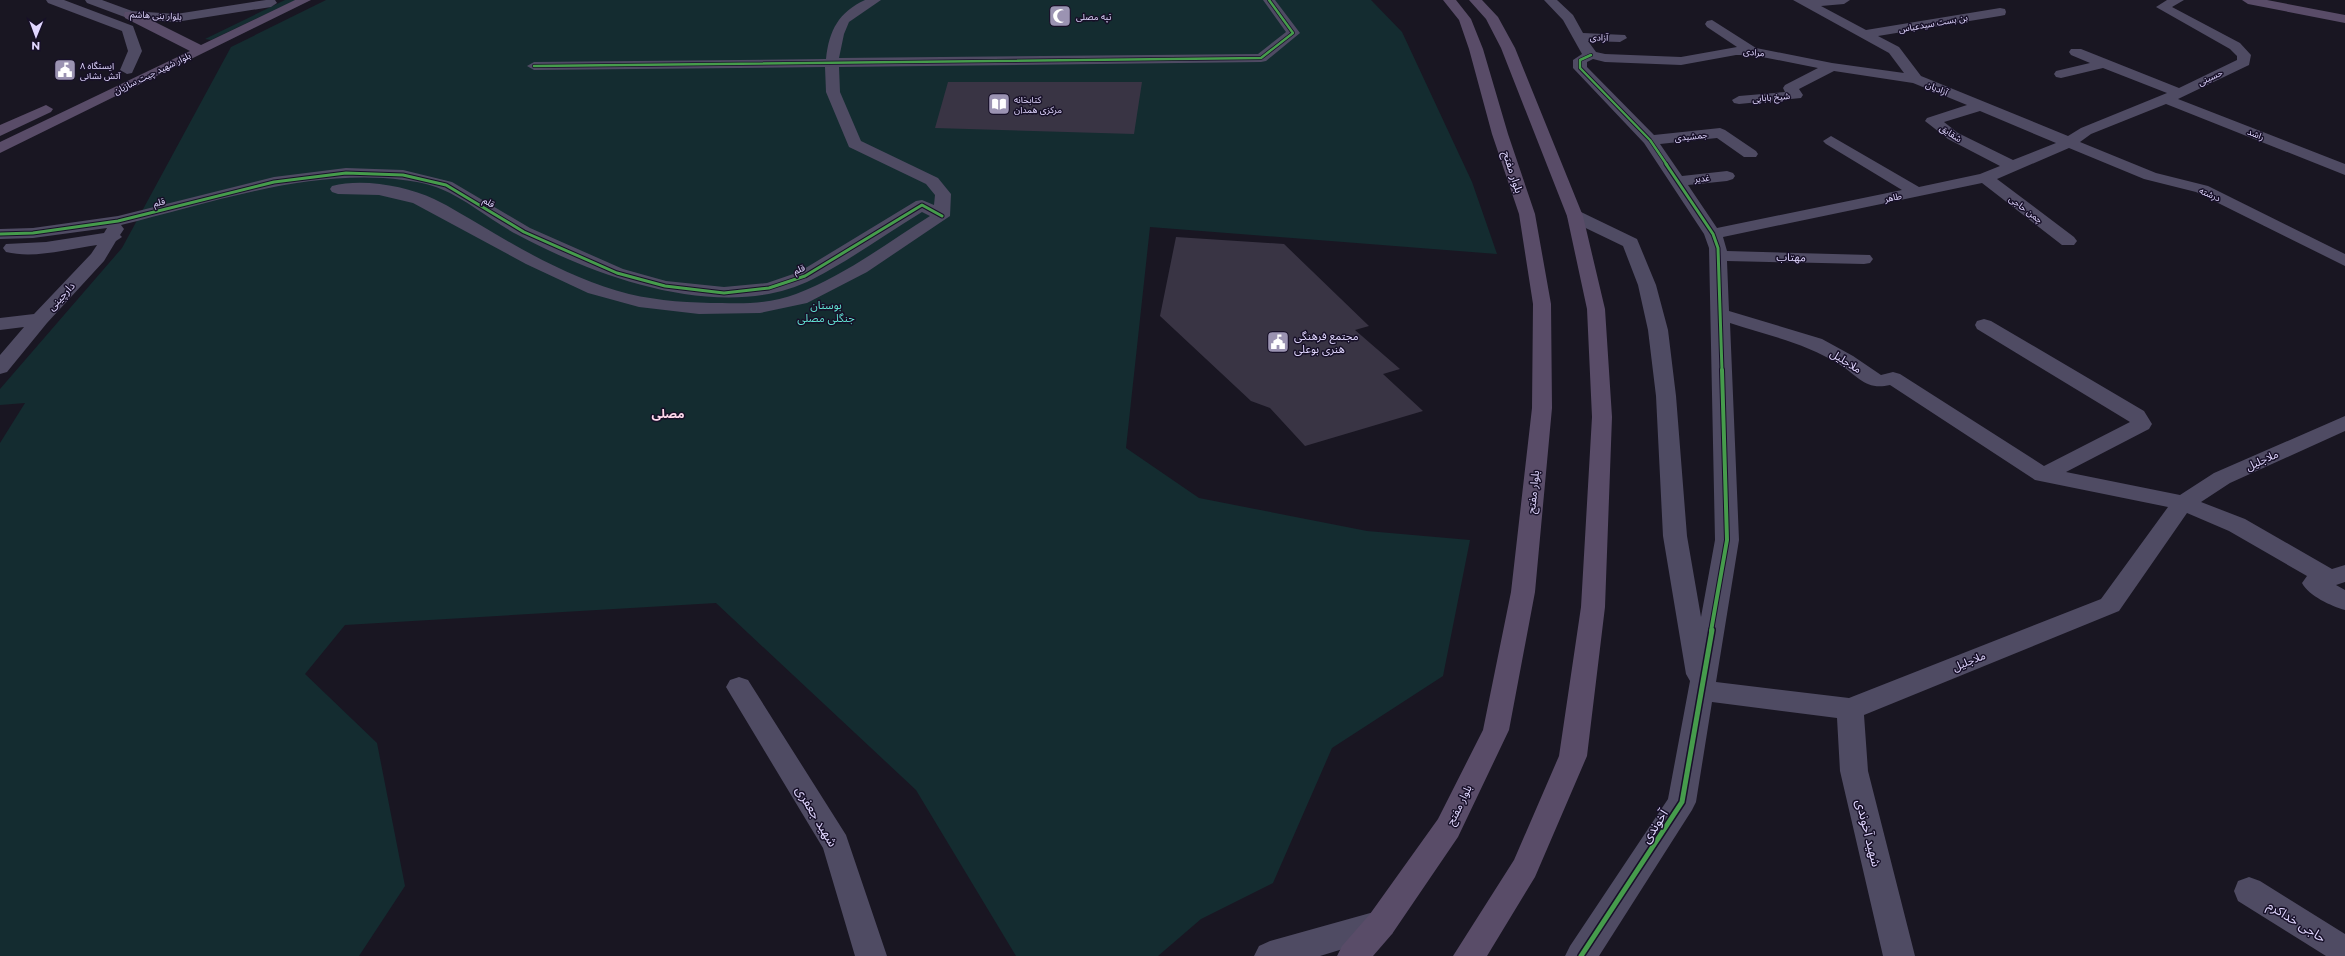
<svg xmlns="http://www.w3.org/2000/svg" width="2345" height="956" font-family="Montserrat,'Noto Sans Arabic',sans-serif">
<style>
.green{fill:#142c30}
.building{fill:#393444}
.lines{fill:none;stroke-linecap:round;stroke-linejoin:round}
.minor{fill:#4f4b63;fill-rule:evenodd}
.major{fill:#594c68;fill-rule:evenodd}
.cycleway-far3-casing{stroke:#171028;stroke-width:4}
.cycleway-far2-casing{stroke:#171028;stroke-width:5}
.cycleway-far1-casing{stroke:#171028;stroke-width:6}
.cycleway-casing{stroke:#171028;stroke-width:8}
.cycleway-far3{stroke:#469c4c;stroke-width:2.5}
.cycleway-far2{stroke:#469c4c;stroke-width:3}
.cycleway-far1{stroke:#469c4c;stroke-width:4}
.cycleway{stroke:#469c4c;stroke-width:5}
.labels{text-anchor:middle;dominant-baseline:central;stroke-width:3;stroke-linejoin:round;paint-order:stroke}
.far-street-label{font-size:9px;fill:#e1d7ff;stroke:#171028}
.far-poi-label{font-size:9px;fill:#e1d7ff;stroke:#171028;text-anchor:start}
.street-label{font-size:11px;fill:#e1d7ff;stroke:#171028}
.park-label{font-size:11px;fill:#61e1d1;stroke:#171028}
.poi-label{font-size:11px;fill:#e1d7ff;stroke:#171028;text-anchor:start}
.neighbourhood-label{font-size:12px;font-weight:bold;fill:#ffd9ec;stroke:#171028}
.near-street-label{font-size:13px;fill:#e1d7ff;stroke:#171028}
</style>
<rect width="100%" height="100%" fill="#191622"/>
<!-- green -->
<path class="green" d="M285 0H296L211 40 205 39Z
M326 0H1371L1402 32 1472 182 1497 254 1150 227 1126 448 1199 498 1367 531 1470 540 1443 676 1332 748 1273 883 1201 919 1158 956H1016L916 790 716 603 345 625 305 674 377 743 405 886 359 956H0V443L25 403 0 405V389L122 248 231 47Z"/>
<!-- building -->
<path class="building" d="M948 82H1142L1134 134 935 128Z
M1176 237 1284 244 1369 326 1355 330 1400 369 1383 374 1423 411 1305 446 1270 408 1251 401 1160 316Z"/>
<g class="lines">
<!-- minor -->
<path class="minor" d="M46 0H64L133 26 142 51 132 73 127 74 120 70 128 51 122 31 48 3Z
M85 0H102L132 11 176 14 266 0H275L277 3 271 7 176 22 130 19 87 3Z
M865 0H881L849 22 844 34 839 58 1258 54 1286 32 1263 0H1275L1300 33 1266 61 1261 62 839 67 840 92 861 141 938 178 951 194 950 216 867 272 807 303 760 313 699 314 639 307 588 293 526 264 413 203 379 195 338 194 332 192 330 189 332 186C363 178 406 186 434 199 451 207 466 217 482 226 527 253 577 281 629 294 659 301 691 303 722 303 746 304 773 303 796 294 844 276 887 243 930 216L922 212C886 234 850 260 813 279 725 324 598 278 518 235 493 222 466 199 441 189 430 184 414 181 403 180 310 168 210 203 121 225L124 229 120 235 122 237 116 241 104 261 47 323 7 372 0 374V355L24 327 0 330V318L34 314 91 254 97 245C69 249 34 259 6 252L3 248 6 244 46 242 104 233 107 228 33 238 0 239V229L33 228 118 216 274 177 346 168 403 170 452 182 530 228 623 269 666 281 724 287 767 283 799 272 916 201 922 200 934 205 935 195 926 184 849 147 826 92 825 67 534 70 527 66 534 62 826 59C829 30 839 12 865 0Z
M1544 0H1557L1573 15 1583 33 1625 35 1627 38 1620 42 1588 41 1596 52 1605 54 1681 57 1737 47 1707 27 1705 24 1707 21 1712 20 1756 48 1832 63 1904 73 1889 53 1793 0H1850L1844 4 1821 6 1866 30 2000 8 2005 9 2006 12 2005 15 2000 16 1878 36 1899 47 1921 76 2068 136 2081 128 2167 93 2103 68 2061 78 2056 77 2054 74 2056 71 2090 63 2071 55 2069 52 2071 49H2081L2179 88 2237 60V56L2230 49 2156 7 2167 0H2184L2172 7 2240 43 2251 55 2249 65 2178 99 2345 164V175L2166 104 2091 134 2080 142 2156 173 2208 186 2345 254V266L2196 192 2144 179 2069 148 1997 179 2074 237 2077 241 2074 245H2062L1982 183 1723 237 1727 251 1870 255 1873 259 1870 263 1864 264 1727 261 1729 311 1822 339 1853 356 1881 375 1893 372 1900 374 2044 466 2130 422 1977 329 1975 325 1977 321 1984 319 1991 321 2144 411 2152 424 2149 429 2066 472 2180 495 2214 473 2345 416V431L2230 483 2201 502 2245 519 2332 569 2345 565V582L2336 585 2345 590V610C2331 606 2309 596 2302 583L2307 576 2229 531 2187 513 2119 611 1864 715 1868 771 1915 956H1883L1840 771 1837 718 1712 702 1696 802 1692 810 1599 956H1565L1570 946 1668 799 1690 681 1686 674 1663 536 1656 396 1648 330 1638 285 1623 246 1569 220 1567 216 1569 212H1581L1637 239 1656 285 1668 330 1676 396 1687 536 1701 617 1715 540 1709 248 1704 234 1644 143 1573 68V60L1582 54 1563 20ZM1736 55H1752L1818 68 1785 85 1783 88 1785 92 1739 96 1732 100 1734 103 1739 104 1801 98 1803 95 1799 89 1834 71 1913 83 1967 105 1927 118 1925 121 1948 139 2000 166 1980 174 1919 187 1831 136 1823 141 1826 144 1902 190 1717 228 1688 185 1727 181 1733 179 1735 176 1733 173 1727 171 1682 176 1660 144 1717 138 1744 157H1756L1758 154 1756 151 1725 130 1720 128 1654 135 1587 67V62L1593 59 1605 62 1681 65ZM1980 111 2056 143 2013 160 1958 133 1944 122ZM1730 323C1767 335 1805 343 1839 364 1858 376 1866 391 1890 385L2035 480 2168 507 2101 599 1849 698 1716 682 1739 540Z
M739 677 748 680 846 835 887 956H855L823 848 726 687 730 680Z
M2249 877 2260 881 2345 934V956H2326L2238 901 2234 891 2238 881Z
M1381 910 1392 914 1396 924 1392 934 1320 956H1254L1259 946 1270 941Z"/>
<!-- major -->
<path class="major" d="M295 0H311L0 153V142L190 51 125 18 124 15 125 12H135L201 45Z
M1443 0H1456L1471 19 1483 49 1508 134 1535 214 1551 304 1552 408 1535 592 1509 730 1458 837 1392 934 1373 956H1337L1342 946 1370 914 1438 819 1483 730 1511 592 1532 408 1533 304 1519 214 1492 134 1469 49 1459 20Z
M1469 0H1482L1498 17 1515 48 1583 216 1605 309 1612 417 1605 607 1587 756 1535 877 1487 956H1453L1514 860 1559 756 1581 607 1592 417 1587 309 1567 216 1501 48 1486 19Z
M2242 0H2267L2345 15V23L2248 4Z
M46 105 53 109 51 112 0 136V125Z"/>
<!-- cycleway-far3 casing -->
<g class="cycleway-far3-casing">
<path id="cycleway-far3" d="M1591 55 1580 60V68L1650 140 1667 165
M534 66 1261 58 1293 33 1269 0"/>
</g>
<!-- cycleway-far2 casing -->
<g class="cycleway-far2-casing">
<path id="cycleway-far2" d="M1666 164 1713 234 1718 248 1722 371
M0 234 33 233 118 221 274 182 346 173 403 175 446 185 524 232 617 273 665 286 724 293 769 288 805 276 922 205 942 216"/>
</g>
<!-- cycleway-far1 casing -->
<g class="cycleway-far1-casing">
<path id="cycleway-far1" d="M1711 631 1727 540 1722 370"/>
</g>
<!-- cycleway casing -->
<g class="cycleway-casing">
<path id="cycleway" d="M1581 956 1682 802 1712 630"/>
</g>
<!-- cycleway-far3 -->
<use href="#cycleway-far3" class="cycleway-far3"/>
<!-- cycleway-far2 -->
<use href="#cycleway-far2" class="cycleway-far2"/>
<!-- cycleway-far1 -->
<use href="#cycleway-far1" class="cycleway-far1"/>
<!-- cycleway -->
<use href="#cycleway" class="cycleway"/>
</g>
<!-- icons -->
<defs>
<g id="mosque-square" transform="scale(1.15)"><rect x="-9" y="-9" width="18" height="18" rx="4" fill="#9b93b2" stroke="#171028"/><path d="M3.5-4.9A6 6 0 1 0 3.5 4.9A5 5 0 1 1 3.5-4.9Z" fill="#fff"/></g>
<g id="civic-square" transform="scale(1.15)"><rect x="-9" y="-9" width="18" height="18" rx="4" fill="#9b93b2" stroke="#171028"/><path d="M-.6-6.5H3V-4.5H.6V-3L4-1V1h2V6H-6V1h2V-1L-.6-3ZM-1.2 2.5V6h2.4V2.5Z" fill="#fff"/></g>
<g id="library-square" transform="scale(1.15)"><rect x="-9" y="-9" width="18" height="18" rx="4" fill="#9b93b2" stroke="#171028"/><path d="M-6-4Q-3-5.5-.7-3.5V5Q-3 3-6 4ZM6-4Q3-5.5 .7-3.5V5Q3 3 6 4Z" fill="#fff"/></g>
</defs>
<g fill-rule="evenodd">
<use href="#mosque-square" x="1060" y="16"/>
<use href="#civic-square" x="65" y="70"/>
<use href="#library-square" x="999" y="104"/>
<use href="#civic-square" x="1278" y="342"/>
</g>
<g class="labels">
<!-- far-street labels -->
<g class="far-street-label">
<text transform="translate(156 15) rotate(3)">بلوار بنی هاشم</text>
<text transform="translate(1933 23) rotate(-10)">بن بست سیدعباس</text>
<text transform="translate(1599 37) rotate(2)">آزادی</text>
<text transform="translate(1754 52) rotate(6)">مرادی</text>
<text transform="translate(152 73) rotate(-26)">بلوار شهید چیت سازیان</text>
<text transform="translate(2210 77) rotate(-25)">حسینی</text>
<text transform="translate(1937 88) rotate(23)">آزادیان</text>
<text transform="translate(1771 97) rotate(-5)">شیخ بابایی</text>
<text transform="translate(1951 133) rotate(33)">شقایق</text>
<text transform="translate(2256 134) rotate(22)">راشد</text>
<text transform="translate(1691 136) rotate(-6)">جمشیدی</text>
<text transform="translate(1702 178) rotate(-6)">غدیر</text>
<text transform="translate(2210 194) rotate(24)">درشته</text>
<text transform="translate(1893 197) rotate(-12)">طاهر</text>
<text transform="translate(159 202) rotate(-14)">قلم</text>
<text transform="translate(489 202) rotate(31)">قلم</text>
<text transform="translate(2026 209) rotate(37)">چمن حاجی</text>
<text transform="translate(799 269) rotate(-23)">قلم</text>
</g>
<!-- far-poi labels -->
<g class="far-poi-label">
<text x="1076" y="16">تپه مصلی</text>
<text x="80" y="65">ایستگاه ۸<tspan x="80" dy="10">آتش نشانی</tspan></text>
<text x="1014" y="99">کتابخانه<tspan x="1014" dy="10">مرکزی همدان</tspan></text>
</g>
<!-- street labels -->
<g class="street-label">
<text transform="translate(1513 172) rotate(72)">بلوار مفتح</text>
<text transform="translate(1791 257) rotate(1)">مهتاب</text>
<text transform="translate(61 296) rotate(-47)">دارچینی</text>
<text transform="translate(1846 361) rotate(32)">ملاجلیل</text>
<text transform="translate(2262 460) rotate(-24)">ملاجلیل</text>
<text transform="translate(1533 492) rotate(-84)">بلوار مفتح</text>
<text transform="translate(1969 661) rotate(-22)">ملاجلیل</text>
<text transform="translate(1459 805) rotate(-64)">بلوار مفتح</text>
</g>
<!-- park labels -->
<g class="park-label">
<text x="826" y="305">بوستان<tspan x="826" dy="13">جنگلی مصلی</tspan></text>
</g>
<!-- poi labels -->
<g class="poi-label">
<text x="1294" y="336">مجتمع فرهنگی<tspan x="1294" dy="13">هنری بوعلی</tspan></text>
</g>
<!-- neighbourhood labels -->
<g class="neighbourhood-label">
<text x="668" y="413">مصلی</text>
</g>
<!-- near-street labels -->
<g class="near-street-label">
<text transform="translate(817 816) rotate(59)">شهید جعفری</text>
<text transform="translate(1654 826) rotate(-57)">آخوندی</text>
<text transform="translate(1869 833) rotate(76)">شهید آخوندی</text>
<text transform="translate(2297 921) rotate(32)">حاجی خداکرم</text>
</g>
</g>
<!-- north arrow -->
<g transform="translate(36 36) rotate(181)" stroke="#171028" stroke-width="3" paint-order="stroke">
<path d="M0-3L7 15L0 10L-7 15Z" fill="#e1d7ff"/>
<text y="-6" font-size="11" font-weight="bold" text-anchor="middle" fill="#e1d7ff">N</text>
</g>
</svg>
